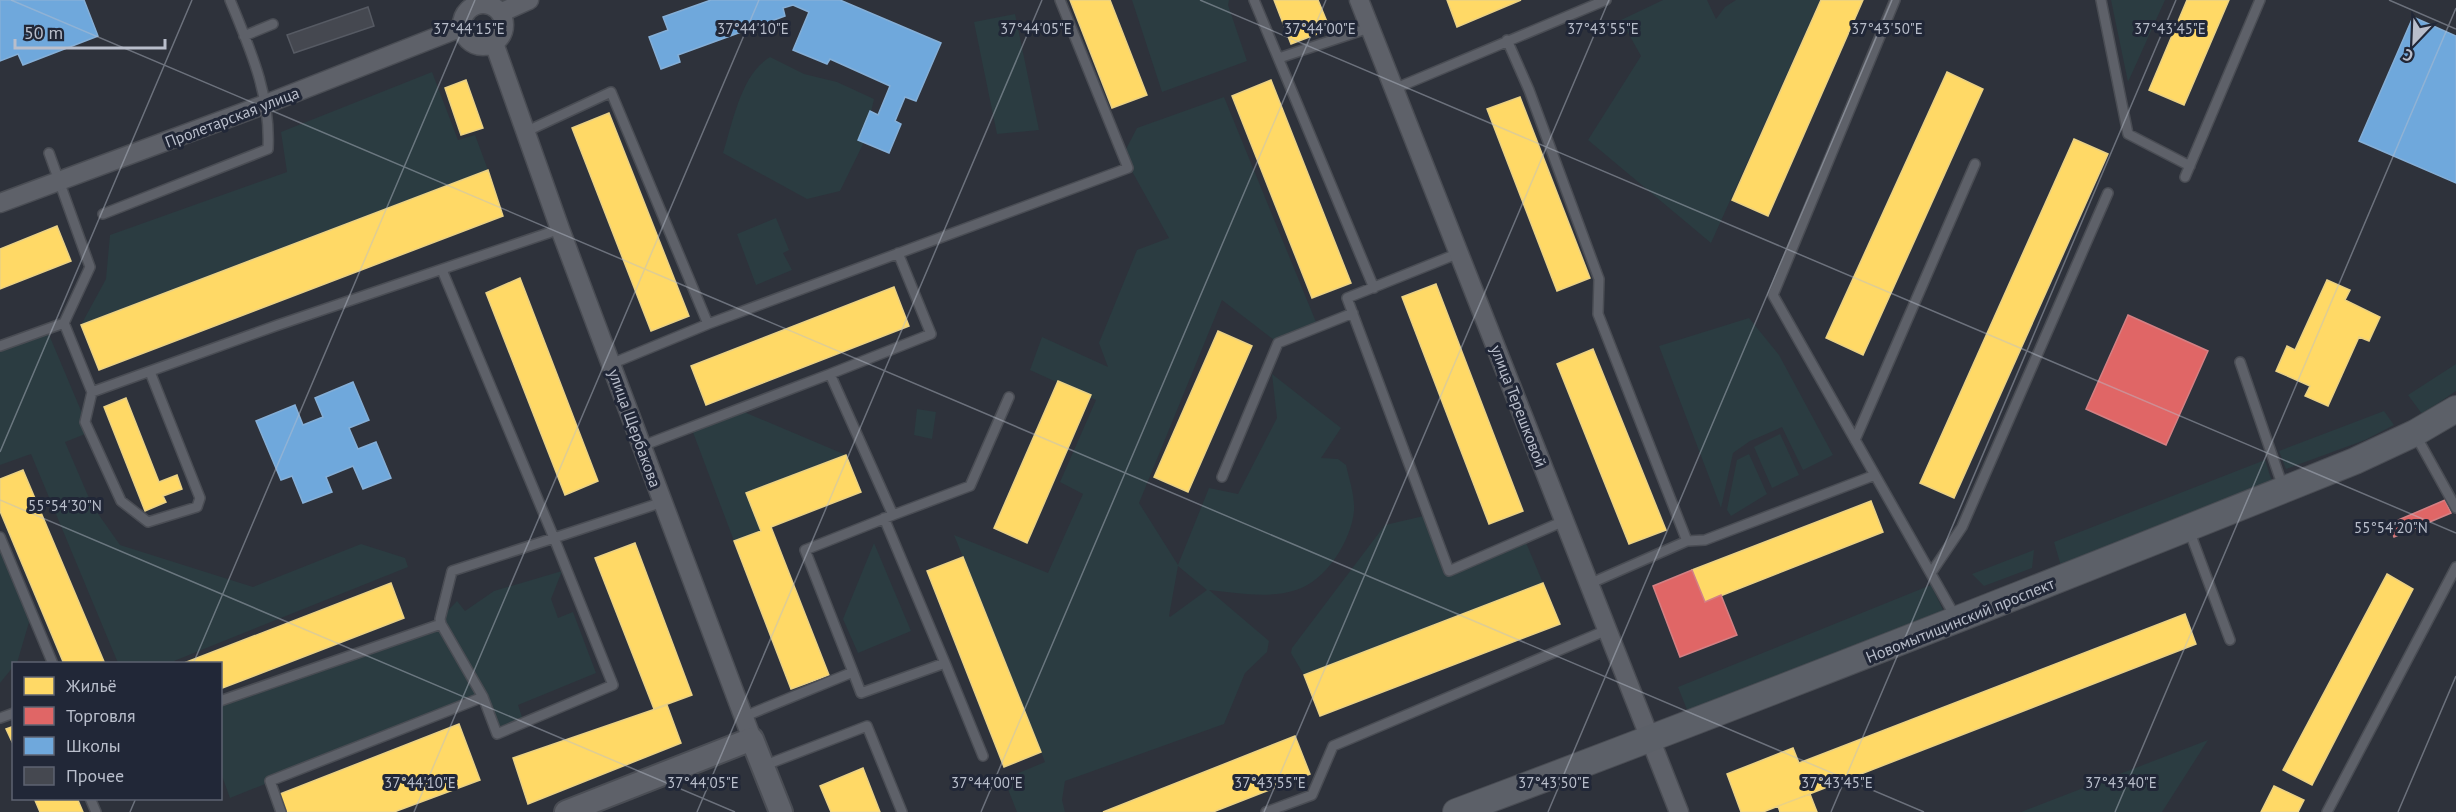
<svg xmlns="http://www.w3.org/2000/svg" width="2456" height="812" font-family="'PT Sans',sans-serif">
<style>
.green{fill:#2b3c41;fill-rule:evenodd}
.homes{fill:#ffd966;stroke:#ead184;stroke-width:1.5}
.shops{fill:#e06666;stroke:#d48084;stroke-width:1.5}
.schools{fill:#6fa8dc;stroke:#85afd7;stroke-width:1.5}
.building{fill:#454850;stroke:#565a63;stroke-width:1.5}
.lines{fill:none;stroke-linecap:round;stroke-linejoin:round}
.service-casing{stroke:#4a4d54;stroke-width:12}
.minor-casing{stroke:#4a4d54;stroke-width:21}
.tertiary-casing{stroke:#4a4d54;stroke-width:26}
.secondary-casing{stroke:#4a4d54;stroke-width:28}
.service{stroke:#5e6169;stroke-width:9}
.minor{stroke:#5e6169;stroke-width:18}
.tertiary{stroke:#5e6169;stroke-width:22}
.secondary{stroke:#5c6068;stroke-width:26}
.ticks{fill:none;stroke:#b9becb;stroke-width:1.5;stroke-opacity:0.45}
.labels{text-anchor:middle;dominant-baseline:central;stroke-width:6;stroke-linejoin:round;paint-order:stroke}
.street-label{font-size:16px;fill:#b9becb;stroke:#212737}
.ticks-label{font-size:15px;text-anchor:middle;fill:#b9becb;stroke:#212737;stroke-width:6;stroke-linejoin:round;paint-order:stroke}
</style>
<rect width="100%" height="100%" fill="#2e323b"/>
<!-- green -->
<path class="green" d="M1132 0H1229L1228 5 1247 61 1162 92Z
M1663 0H1707L1716 19 1725 7 1736 0H1820L1711 243 1588 140 1641 56 1621 20Z
M2111 0H2165L2128 82Z
M1015 14 1039 130 997 134 974 22Z
M770 57 804 74 837 82 874 99 864 142 840 191 807 199 723 153C733 122 741 74 770 57Z
M432 72 458 140 475 135 488 170 81 325 106 279 110 235 287 172 281 132Z
M1224 97 1318 327 1278 343 1222 300 1139 503 1178 565 1209 488 1238 494 1277 418 1272 374 1341 428 1321 458 1338 459 1346 465C1349 479 1355 496 1354 511 1351 541 1326 581 1296 590 1268 599 1238 593 1209 590L1269 641 1267 652 1245 673 1224 724 1065 781 1062 800 1065 812H1017L1004 779 1045 762 954 535 1048 573 1083 494 1060 482 1096 400 1030 370 1042 337 1108 367 1099 343 1137 250 1169 238 1123 155 1137 128ZM1178 566 1207 590 1170 617 1169 616Z
M776 218 789 250 783 253 792 270 756 285 737 234Z
M1749 318 1779 355 1833 455 1803 470 1782 427 1750 441 1733 453 1721 508 1659 346Z
M47 330 90 432 65 442 92 505 120 545 253 587 361 544 405 558 408 567 174 661 175 663H118L31 454 0 465V346Z
M2456 364V391L2422 414 2408 395Z
M737 409 846 455 746 493 761 531 734 541 691 427Z
M917 409 936 412 932 439 914 435Z
M2384 411 2394 425 2365 440 2286 469 2279 451Z
M1780 434 1799 475 1772 488 1754 447Z
M1749 454 1767 494 1731 516 1727 510 1737 460Z
M2265 460 2272 482 2061 566 2054 542Z
M1428 515 1449 570 1524 538 1543 583 1304 675 1291 653 1292 648 1385 525Z
M0 537 32 612 17 663 14 664 13 667 0 683Z
M874 543 911 631 858 653 843 619Z
M2034 550 2032 568 1984 586 1972 574Z
M562 571 551 599 558 618 573 612 596 673 518 705 524 723 497 734 483 697 230 798 221 773 220 701 441 624 440 619 457 601 465 611 494 591Z
M1931 585 1947 618 1690 717 1678 687Z
M2208 740 2162 812H2021Z"/>
<!-- homes -->
<path class="homes" d="M1070 0H1110L1147 95 1112 108Z
M1274 0H1318L1330 29 1291 44Z
M1447 0H1521L1457 27Z
M1821 0H1863L1768 216 1732 200Z
M2187 0H2229L2184 105 2149 90Z
M1947 72 1983 89 1863 355 1826 338Z
M466 80 483 128 461 135 445 88Z
M1271 80 1351 283 1312 298 1232 96Z
M1520 97 1590 278 1557 291 1487 109Z
M609 113 689 316 651 331 572 128Z
M2074 139 2108 154 1954 498 1920 483Z
M488 170 503 216 99 370 81 325Z
M57 226 71 261 0 289V249Z
M520 278 598 481 565 495 486 293Z
M2327 280 2350 290 2345 300 2380 317 2369 341 2359 337 2328 406 2305 396 2310 386 2276 371 2287 346 2295 350Z
M1436 284 1523 511 1489 524 1402 297Z
M894 287 909 326 706 405 691 366Z
M1218 331 1252 346 1188 492 1154 477Z
M1593 349 1666 530 1629 544 1557 364Z
M1058 381 1091 395 1027 543 994 528Z
M126 398 159 482 177 475 182 489 163 496 166 502 145 511 104 407Z
M846 455 861 492 771 527 829 675 791 689 734 541 761 531 746 493Z
M23 470 105 664H64L0 511V479Z
M1871 501 1883 532 1705 602 1692 570Z
M635 543 692 695 654 709 595 558Z
M963 557 1041 752 1004 767 927 571Z
M2387 574 2413 589 2312 785 2283 770Z
M391 583 404 618 220 689V664L184 663Z
M1543 583 1560 624 1320 716 1304 675Z
M2185 614 2196 644 1763 812H1741L1727 774 1793 748 1799 763Z
M667 705 681 743 528 804 513 758Z
M459 724 480 780 394 812H281L275 796Z
M14 726V746L6 729Z
M1295 736 1310 774 1213 812H1103Z
M863 768 880 812H831L820 786Z
M2274 786 2304 800 2298 812H2261Z
M1810 794 1817 812H1780L1778 806Z
M34 798H77L83 812H40Z"/>
<!-- shops -->
<path class="shops" d="M2128 315 2208 351 2166 445 2086 409Z
M2445 500 2451 513 2394 537 2389 524Z
M1692 570 1705 602 1721 595 1737 635 1680 657 1653 586Z"/>
<!-- schools -->
<path class="schools" d="M0 0H84L98 36 23 65 18 54 0 61Z
M711 0H840L941 43 916 101 905 97 895 121 901 124 889 153 858 140 870 111 878 115 890 86 830 59 827 64 793 50 809 12 793 5 783 8 785 16 678 55 680 62 661 69 649 37 668 30 663 17Z
M2413 17 2456 36V183L2359 141Z
M353 382 369 420 349 428 358 449 376 442 391 478 363 489 353 466 326 477 332 492 303 503 292 476 281 480 256 421 295 405 303 425 323 417 315 398Z"/>
<!-- building -->
<path class="building" d="M368 7 374 26 294 53 287 35Z"/>
<g class="lines">
<!-- service casing -->
<g class="service-casing">
<path id="service" d="M1254 0 1374 288
M1895 0 1773 295 1956 618
M2101 0 2128 134 2190 166
M244 36 273 24
M1507 40 1529 90 1599 279 1598 314 1687 541 1589 584
M1279 58 1369 28
M1394 89 1606 0
M525 132 611 92 708 324
M2185 177 2260 0
M103 214 268 149C271 95 250 49 230 0
M1459 253 1347 298 1449 571 1564 521
M64 323 92 392 85 422 121 501 148 522 197 507 200 498 150 372
M0 346 64 323 90 267 49 153
M2240 362 2283 487
M611 364 708 324 1128 168 1060 0
M830 374 931 334 898 253
M92 392 278 325 560 229
M2415 434 2456 508
M1855 440 1975 164
M642 446 830 374 893 515 805 550 853 672 743 717
M1222 477 1278 343 1353 313
M893 515 970 486 1009 397
M2189 530 2230 640
M0 537 53 664
M1687 541 1705 540 1875 475
M1931 573 1962 527 2108 193
M441 624 483 697
M945 663 983 756
M853 672 861 693 945 663 884 518
M220 701 441 624 440 619 452 571 554 538 442 270
M0 718 14 713
M763 766 867 726 902 812
M90 798 96 812
M281 812 270 781 483 697 497 734 613 685 554 538 663 502
M1266 812 1312 795 1333 746 1607 630
M2327 812 2456 567"/>
</g>
<!-- minor casing -->
<g class="minor-casing">
<path id="minor" d="M1359 0 1679 812
M462 25a21 21 0 1 1 42 0a21 21 0 1 1-42 0Z
M500 13 529 0
M494 43 560 229 752 739
M0 203 266 104 462 27"/>
</g>
<!-- tertiary casing -->
<g class="tertiary-casing">
<path id="tertiary" d="M566 812 752 739 781 812"/>
</g>
<!-- secondary casing -->
<g class="secondary-casing">
<path id="secondary" d="M1456 812C1758 699 2057 581 2355 461L2415 433 2456 409"/>
</g>
<!-- service -->
<use href="#service" class="service"/>
<!-- minor -->
<use href="#minor" class="minor"/>
<!-- tertiary -->
<use href="#tertiary" class="tertiary"/>
<!-- secondary -->
<use href="#secondary" class="secondary"/>
</g>
<!-- ticks -->
<path class="ticks" d="M11 0 1924 812M1200 0 2456 533M2389 0 2456 29M0 452 192 0M0 500 735 812M193 664 475 0M130 812 136 798M414 812 759 0M697 812 1042 0M981 812 1326 0M1264 812 1609 0M1548 812 1892 0M1831 812 2176 0M2115 812 2456 8M2398 812 2456 676"/>
<g class="labels">
<!-- street labels -->
<g class="street-label">
<text transform="translate(232 117) rotate(-21)">Пролетарская улица</text>
<text transform="translate(1519 406) rotate(69)">улица Терешковой</text>
<text transform="translate(635 428) rotate(70)">улица Щербакова</text>
<text transform="translate(1960 620) rotate(-22)">Новомытищинский проспект</text>
</g>
</g>
<g class="ticks-label">
<text x="469" y="34">37°44'15"E</text>
<text x="753" y="34">37°44'10"E</text>
<text x="1036" y="34">37°44'05"E</text>
<text x="1320" y="34">37°44'00"E</text>
<text x="1603" y="34">37°43'55"E</text>
<text x="1887" y="34">37°43'50"E</text>
<text x="2170" y="34">37°43'45"E</text>
<text x="65" y="511">55°54'30"N</text>
<text x="2391" y="533">55°54'20"N</text>
<text x="420" y="788">37°44'10"E</text>
<text x="703" y="788">37°44'05"E</text>
<text x="987" y="788">37°44'00"E</text>
<text x="1270" y="788">37°43'55"E</text>
<text x="1554" y="788">37°43'50"E</text>
<text x="1837" y="788">37°43'45"E</text>
<text x="2121" y="788">37°43'40"E</text>
</g>
<!-- legend -->
<rect x="12" y="662" width="210" height="138" fill="#212737" stroke="#5e6372" stroke-width="1.5"/>
<rect x="24" y="677" width="30" height="18" fill="#ffd966" stroke="#5e6372" stroke-width="1.5"/>
<text x="66" y="692" font-size="18" fill="#b9becb">Жильё</text>
<rect x="24" y="707" width="30" height="18" fill="#e06666" stroke="#5e6372" stroke-width="1.5"/>
<text x="66" y="722" font-size="18" fill="#b9becb">Торговля</text>
<rect x="24" y="737" width="30" height="18" fill="#6fa8dc" stroke="#5e6372" stroke-width="1.5"/>
<text x="66" y="752" font-size="18" fill="#b9becb">Школы</text>
<rect x="24" y="767" width="30" height="18" fill="#454850" stroke="#5e6372" stroke-width="1.5"/>
<text x="66" y="782" font-size="18" fill="#b9becb">Прочее</text>
<!-- north arrow -->
<g transform="translate(2414 42) rotate(203)" stroke="#212737" stroke-width="4.5" paint-order="stroke">
<path d="M0-4.5L10 22L0 15L-10 22Z" fill="#b9becb"/>
<text y="-9" font-size="16" font-weight="bold" text-anchor="middle" fill="#b9becb">С</text>
</g>
<!-- scale -->
<path d="M15 39v9h150v-9" fill="none" stroke="#b9becb" stroke-width="3"/>
<text x="24" y="39" font-size="18" fill="#b9becb" stroke="#212737" stroke-width="4.5" paint-order="stroke">50 m</text>
</svg>
